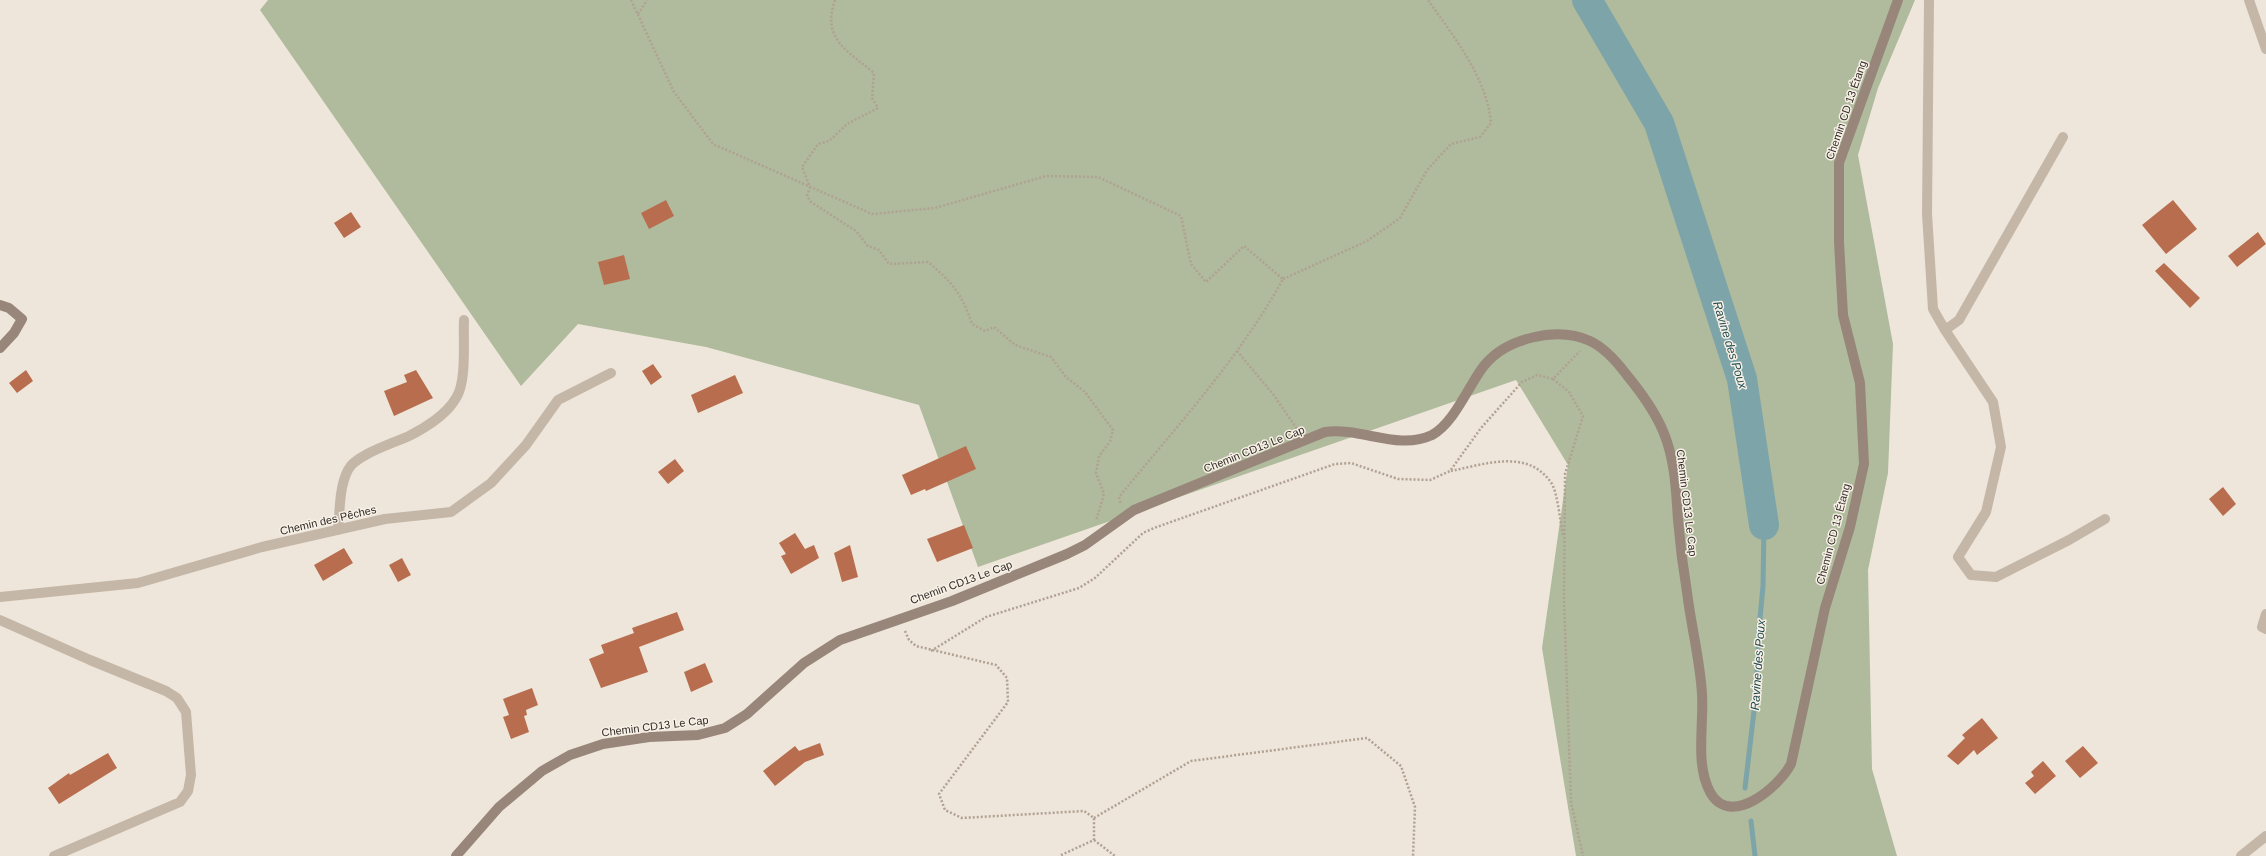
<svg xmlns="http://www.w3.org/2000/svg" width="2266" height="856" font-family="Helvetica,sans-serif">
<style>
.green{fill:#afbb9c}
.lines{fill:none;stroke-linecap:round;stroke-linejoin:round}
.stream{stroke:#7da4a8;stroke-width:5}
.river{stroke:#7da4a8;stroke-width:30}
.building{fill:#b86e4e}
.path{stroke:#b0a192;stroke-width:2.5;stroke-dasharray:2 2;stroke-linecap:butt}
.street{stroke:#c5b7a8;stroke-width:10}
.secondary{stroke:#98867a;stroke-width:10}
.labels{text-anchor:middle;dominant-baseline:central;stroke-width:3;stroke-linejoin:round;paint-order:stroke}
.street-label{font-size:11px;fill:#322b27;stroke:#f7f0e6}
.water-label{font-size:12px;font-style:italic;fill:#214a4f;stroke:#f7f0e6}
</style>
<rect width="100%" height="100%" fill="#eee6da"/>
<!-- green -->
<path class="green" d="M268 0H1915L1878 88 1858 155 1893 344 1888 473 1868 570 1872 769 1897 856H1576L1542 648 1568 465 1516 380 978 567 919 405 706 347 578 324 521 386 260 10Z"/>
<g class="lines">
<!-- stream -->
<path class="stream" d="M1745 788 1756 694 1759 629 1763 586 1764 525
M1751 821 1755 856"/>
<!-- river -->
<path class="river" d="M1587 0 1659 123 1742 379 1764 525"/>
</g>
<!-- building -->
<path class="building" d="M666 200 674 216 649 229 641 213Z
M2173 200 2197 229 2166 254 2142 225Z
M351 212 361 227 344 238 334 223Z
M2258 232 2266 244 2237 267 2228 256Z
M624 255 630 279 604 285 598 262Z
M2164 263 2200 298 2190 308 2155 271Z
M653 364 662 377 651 385 642 371Z
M26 370 33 381 17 393 9 383Z
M416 370 433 398 394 416 384 391 407 382 404 375Z
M735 375 743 393 698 413 691 395Z
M966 446 976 469 926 491 925 489 911 495 902 475Z
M675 459 684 471 668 484 658 472Z
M2223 487 2236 504 2223 516 2209 499Z
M964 525 973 548 937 562 927 539Z
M795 533 805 549 814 545 819 558 791 574 781 556 786 554 779 543Z
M850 545 858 577 842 582 834 553Z
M344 548 353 563 323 581 314 565Z
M402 558 411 575 398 582 389 565Z
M677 612 684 630 639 647 648 672 601 688 589 659 604 653 601 645 634 633 632 628Z
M705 663 713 682 691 692 684 672Z
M532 688 538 705 526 710 527 715 524 716 529 732 511 739 503 717 509 715 503 699Z
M1982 718 1998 738 1977 755 1974 750 1958 765 1947 756 1965 738 1962 735Z
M820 743 824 755 805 762 775 786 763 771 795 746 799 751Z
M2083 746 2098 763 2080 778 2065 761Z
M108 753 117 768 59 804 48 788 69 773 70 775Z
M2043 761 2056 776 2035 794 2025 783 2034 776 2031 772Z"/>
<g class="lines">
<!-- path -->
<path class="path" d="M631 0 674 92 713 144 872 214 935 208 1046 176 1098 177 1181 216 1191 264 1206 282 1244 246 1283 279C1239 359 1176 427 1119 497L1121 505
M835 0C821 39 848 51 874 73L872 98 878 108 847 124 829 141 818 144 802 167 810 187 807 196 811 202 856 231 868 246 879 250 889 264 928 262C952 282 962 294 972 324L985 331 994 327 1015 345 1051 357 1066 377 1085 392 1113 430 1110 442 1099 456 1096 473 1104 494 1096 521
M638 14 647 0
M1283 279 1367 241 1400 218 1427 170 1451 144 1480 137 1491 123C1487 78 1454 37 1428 0
M1237 351 1273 394 1297 429
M1553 379 1569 392 1583 416 1565 474 1564 600 1571 802 1583 856
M1451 471C1485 464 1529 448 1552 484 1558 495 1560 522 1563 535
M905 631 909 640 916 646 996 665 1007 678 1008 702 939 794 945 810 962 818 1084 811 1094 818V840L1059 856
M931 651 986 617 1079 588 1095 578 1143 533 1154 528 1335 464 1351 463 1398 479 1430 480 1450 471 1481 428 1522 382 1537 375 1553 379 1580 351
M1094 818 1191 761 1367 738 1401 766 1415 807 1413 856
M1094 840 1115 856"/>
<!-- street -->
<path class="street" d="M1929 0 1927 214 1933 309 1945 330 1959 320 2063 137
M2249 0 2266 49
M1945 330 1993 402 2001 447 1986 512 1958 557 1971 575 1996 577 2069 540 2105 519
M338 530C340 511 339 487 348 470 355 455 394 443 409 436 425 428 447 414 456 398 467 382 463 340 464 320
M0 597 138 583 262 547 385 519 451 512 491 483 526 445 558 400 611 373
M2266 614 2262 627 2266 629
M0 620 90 660 166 691 177 698 186 712 191 775 188 791 180 802 54 856
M2241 856 2266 836"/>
<!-- secondary -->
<path class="secondary" d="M0 305 9 308 22 319 14 333 0 348
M456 856 499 807 542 771 570 755 603 744 649 737 698 735 725 728 747 714 804 663 840 640 952 601 1067 554 1085 545 1134 510 1325 432C1361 427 1398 451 1432 435 1454 423 1468 387 1483 367 1505 338 1557 326 1590 341 1605 348 1617 362 1626 374 1640 391 1655 412 1663 431 1675 459 1676 490 1678 520 1680 544 1683 568 1687 592 1691 626 1700 659 1702 694 1704 725 1695 764 1710 792 1730 829 1779 787 1791 764L1825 608 1850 527 1864 464 1860 383 1843 315 1839 242V163L1898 0"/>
</g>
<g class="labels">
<!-- street labels -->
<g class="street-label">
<text transform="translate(1846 110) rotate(-71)">Chemin CD 13 Étang</text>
<text transform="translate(1254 449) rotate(-22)">Chemin CD13 Le Cap</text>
<text transform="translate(1687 503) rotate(83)">Chemin CD13 Le Cap</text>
<text transform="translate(328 520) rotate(-13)">Chemin des Pêches</text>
<text transform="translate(1833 534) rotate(-75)">Chemin CD 13 Étang</text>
<text transform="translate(961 582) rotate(-20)">Chemin CD13 Le Cap</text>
<text transform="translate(655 726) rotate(-7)">Chemin CD13 Le Cap</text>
</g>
<!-- water labels -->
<g class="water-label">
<text transform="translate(1730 345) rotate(73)">Ravine des Poux</text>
<text transform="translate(1758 665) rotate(-86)">Ravine des Poux</text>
</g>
</g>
</svg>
